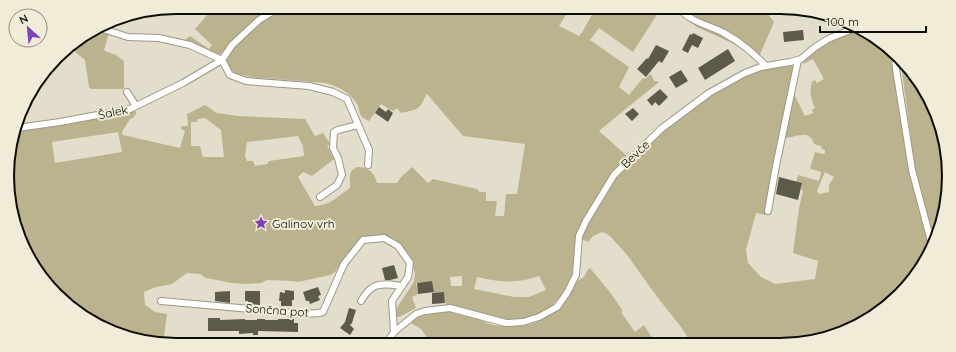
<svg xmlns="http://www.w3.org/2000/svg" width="956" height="352" font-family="Quicksand,sans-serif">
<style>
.green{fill:#bbb28e;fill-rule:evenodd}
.building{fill:#5e5a49}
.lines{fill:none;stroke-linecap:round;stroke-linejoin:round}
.minor-casing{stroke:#9d9886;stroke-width:8}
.minor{stroke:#fff;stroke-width:6}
.labels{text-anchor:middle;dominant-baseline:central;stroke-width:4;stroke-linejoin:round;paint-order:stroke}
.street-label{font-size:12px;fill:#0d0c06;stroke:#f1ecd8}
.poi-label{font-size:12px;fill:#0d0c06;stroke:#f1ecd8;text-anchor:start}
.rim{fill:none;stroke:#0d0c06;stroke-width:2}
</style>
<rect width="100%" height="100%" fill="#e3decb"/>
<!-- green -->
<path class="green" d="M214 7H258L256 10 259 16 246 27 223 51 220 54 218 55 197 45 184 41 190 36 209 49 212 45 195 29Z
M289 7H571L559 26 579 36 583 31 596 7H662L633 52 599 28 590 40 629 67 619 87 629 95 643 78 645 79 651 74 654 81 659 82 628 107 599 131 627 156C614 171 604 187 594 204 588 213 581 222 577 232 573 244 575 256 573 268 569 295 545 318 517 320 510 320 504 319 496 317 490 316 484 315 478 313 467 310 458 306 446 306L444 292 434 293 432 281 416 283 418 294 412 297 416 308 399 317H395L394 313 396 309 414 282 415 273 413 267 407 253 384 241H376L364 243 358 246 349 253 335 272 330 275 298 282 292 281 267 280 261 283 246 284 232 283 206 278 200 274 187 273 172 284 156 287 144 292 145 305 155 312 167 314 163 343 132 339 73 310 35 270 10 209 8 154 17 129 131 112 136 111V114L133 118 130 119 122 132 123 135 180 148 185 131 181 129V126H188L187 114 205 105 217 113 238 116 305 119 315 136 323 133 330 144 327 146 334 159 312 176 303 172 298 177 315 206C331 205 338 196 350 188 350 183 349 176 351 172 356 163 368 168 373 174 375 176 376 180 377 183H397L401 177 412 167 428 183 433 179 477 189 480 192H486V201H497L495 216H504L506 194H517L525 144 463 136 427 94C425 97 424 100 422 103 418 111 409 111 401 113L397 108 393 111 381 104 369 121C363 118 360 116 359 110 358 107 359 106 357 104 351 93 337 86 326 83L251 77 232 73 227 64V55L233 47 259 23 286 10ZM205 118 221 130 224 157H203L200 146H191V122H197L198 119ZM118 132 122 152 55 163 52 142ZM298 136 303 146 304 156 269 161 267 164 255 166 253 161H247L245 156 247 142ZM462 276V286H451L450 277ZM539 276 546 290 529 297H514L474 289 477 277C500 282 515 284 539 276Z
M678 7H763L774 22 758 59 732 43 697 27 690 22 683 15Z
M99 29 109 33 104 50 105 51 116 55 124 61V89H91L89 87 85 60 73 50 63 51 65 49Z
M857 29 883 42 894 55 910 170 930 250 921 270 891 303 855 328 802 344H692L681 327 658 298 627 255 611 237 607 234 602 232 593 236 588 242 581 239 585 229 615 177 660 134 702 102 744 76 762 70 791 65 793 67 792 74 789 88 777 150 770 180 768 198 765 215 756 213 746 250 748 263 761 277 775 284 815 279 818 261 793 253 799 208 803 191 801 190 802 186 796 184 798 175 819 181 821 172 811 169 810 168 815 152 823 154 825 153V150L822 149 821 146 814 144C809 127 794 139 784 138L792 97 795 96 805 116 813 113 812 110 815 108C811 99 809 91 812 82L815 80 817 83 824 79 813 59 803 64C810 47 841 36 857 29ZM825 172 834 177 829 185V192L819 194 817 191Z
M902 63 926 92 948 154 943 220 933 242 917 178 914 162 901 64Z
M590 268 609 291 623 311 621 312 635 332 644 325 656 344H423L428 339 421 329 409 322C425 311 446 308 464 314 473 316 481 321 490 324 501 327 521 327 532 324 542 320 557 309 564 301 570 295 573 287 578 281 579 279 581 279 583 278 586 275 586 270 590 268Z"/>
<!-- building -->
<path class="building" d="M803 30 804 40 784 42 783 32Z
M693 33 703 38 698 48 692 45 688 53 682 50 690 34 692 35Z
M656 45 669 51 662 63 659 61 646 77 637 69 647 58 648 59Z
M728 49 735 61 705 80 698 68Z
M681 70 688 81 676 88 669 77Z
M660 89 668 97 659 106 655 102 652 106 647 100Z
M379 107 386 112 388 109 393 113 388 122 375 113Z
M633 108 639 114 632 121 625 114Z
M779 177 802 183 798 200 776 194Z
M394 265 398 278 390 280H385L382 268Z
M432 281 434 292 418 294 417 283Z
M318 287 321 295 318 296 320 300 310 304 309 301H306L303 292Z
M285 290 294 291V300H292V306H281V301H279L280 292 285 293Z
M230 291V303L215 301V292Z
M245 291H260V305L248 304V301H245Z
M444 292 445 303 432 304V293Z
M349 308 356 310 352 323 350 325 354 329 350 335 340 328 345 322Z
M208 318H220V320L245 319V320H257V319H265V320H278V319H294V323H298V332L258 331V335H253V333L239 334V331H208Z
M331 337 357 341V345H330Z"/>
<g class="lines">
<!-- minor casing -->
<g class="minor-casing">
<path id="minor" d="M678 7C691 23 707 24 724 33 742 43 752 52 766 66
M100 28 128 37 159 38 190 45 222 60 230 75 246 81 309 86 333 92 347 99 369 150 368 165
M895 56 896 69 912 170 932 245
M127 92 136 106
M17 128 60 122 130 109 183 83 222 60 232 45 259 20 280 7
M320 197 337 185 342 175 338 158 333 148 334 132 338 130 358 125
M768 211 776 166 798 60
M161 301 305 314 319 313 323 312 344 264 363 240 384 238 398 246 410 263 408 277 392 301 394 332
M361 301C364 296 367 291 372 288 379 282 393 285 402 286
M385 345 394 332 416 314 425 311 450 308 506 323 523 322 539 317 557 307 567 293 576 275 579 236 586 221 614 175 661 129 709 93 745 73 761 67 790 62 801 59 814 48 828 39 855 28"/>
</g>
<!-- minor -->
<use href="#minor" class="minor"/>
</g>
<!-- icons -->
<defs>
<g id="sight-bare" transform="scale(1.08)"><path d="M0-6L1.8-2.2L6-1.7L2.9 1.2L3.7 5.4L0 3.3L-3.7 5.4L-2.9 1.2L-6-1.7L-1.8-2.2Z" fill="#8042b7" stroke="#f1ecd8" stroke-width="2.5" paint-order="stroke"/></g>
</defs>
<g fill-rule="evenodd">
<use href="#sight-bare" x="261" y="223"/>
</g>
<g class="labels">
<!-- street labels -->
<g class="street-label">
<text transform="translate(113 112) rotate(-12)">Šalek</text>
<text transform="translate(635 154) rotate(-44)">Bevče</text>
<text transform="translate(277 310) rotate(4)">Sončna pot</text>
</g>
<!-- poi labels -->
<g class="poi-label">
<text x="272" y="223">Galinov vrh</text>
</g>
</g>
<!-- crop -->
<path d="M0 0H956V352H0ZM176 14H780A162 162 0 0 1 942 176V176A162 162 0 0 1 780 338H176A162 162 0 0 1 14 176V176A162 162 0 0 1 176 14Z" fill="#f1ecd8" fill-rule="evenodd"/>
<path class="rim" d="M176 14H780A162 162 0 0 1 942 176V176A162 162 0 0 1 780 338H176A162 162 0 0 1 14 176V176A162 162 0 0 1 176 14Z"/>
<!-- north arrow -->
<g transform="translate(28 28) rotate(333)"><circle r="19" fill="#f1ecd8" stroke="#969284"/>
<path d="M0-3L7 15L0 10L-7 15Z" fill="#8042b7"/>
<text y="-6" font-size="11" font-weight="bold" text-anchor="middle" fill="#0d0c06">N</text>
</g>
<!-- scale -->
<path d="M820 26v6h106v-6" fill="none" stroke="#0d0c06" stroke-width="2"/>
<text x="826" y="26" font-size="12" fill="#0d0c06" stroke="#f1ecd8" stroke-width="3" paint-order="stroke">100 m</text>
</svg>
